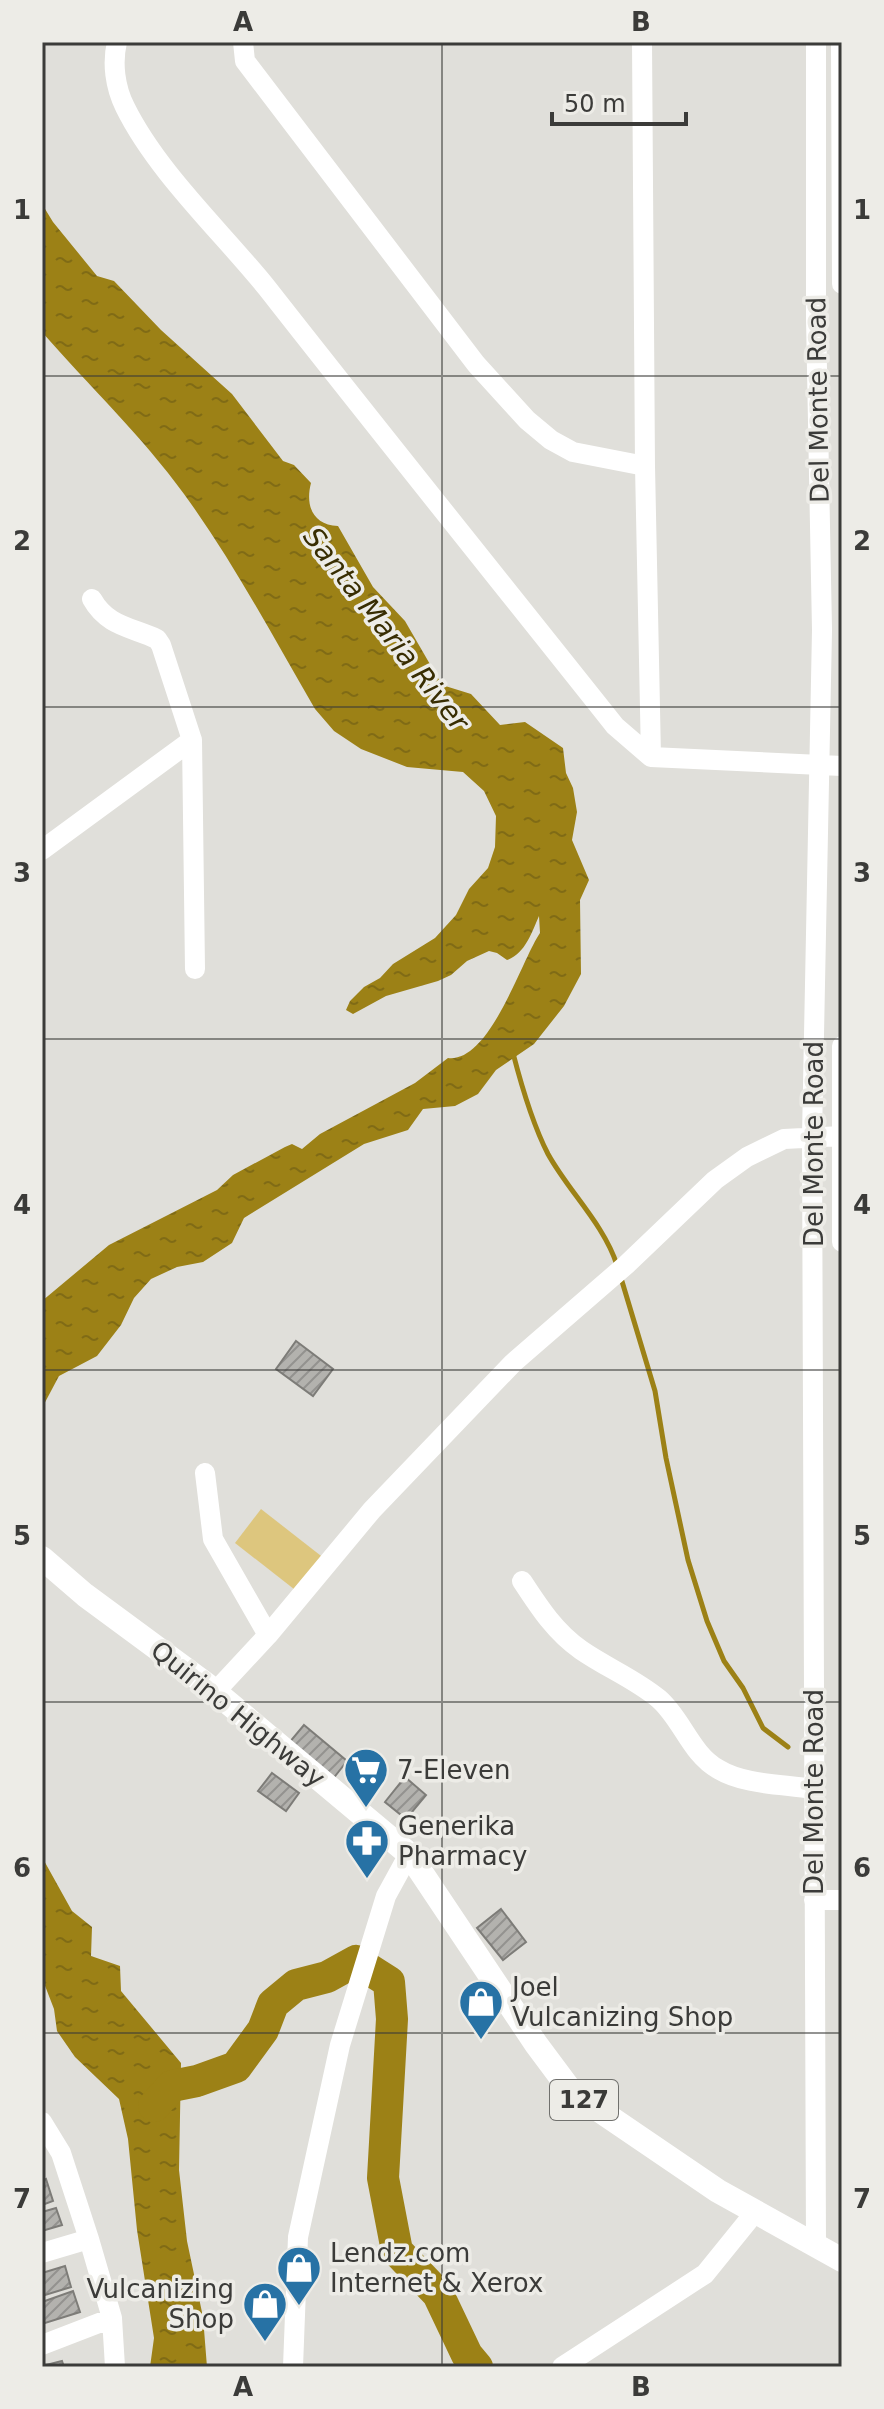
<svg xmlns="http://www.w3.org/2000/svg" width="884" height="2409" font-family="'DejaVu Sans',sans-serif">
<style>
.grass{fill:#ddc67e}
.water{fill:url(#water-ripples)}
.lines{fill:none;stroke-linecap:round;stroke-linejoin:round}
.stream{stroke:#9c8116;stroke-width:5}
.river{stroke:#9c8116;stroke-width:32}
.building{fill:url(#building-hatch);stroke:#7d7c78;stroke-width:2}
.minor{stroke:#fff;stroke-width:20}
.major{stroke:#fff;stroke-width:24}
.grid{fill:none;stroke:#3b3b39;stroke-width:2;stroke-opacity:0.55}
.labels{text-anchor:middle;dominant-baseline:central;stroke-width:7;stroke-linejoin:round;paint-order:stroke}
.shield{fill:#edece7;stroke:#70706d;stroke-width:2}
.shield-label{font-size:24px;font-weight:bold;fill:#3b3b39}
.street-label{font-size:26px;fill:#3b3b39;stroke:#edece7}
.poi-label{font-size:26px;fill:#3b3b39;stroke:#edece7;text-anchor:start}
.water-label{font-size:28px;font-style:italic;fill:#382d02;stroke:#edece7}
.neatline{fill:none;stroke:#3b3b39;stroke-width:3}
.grid-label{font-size:26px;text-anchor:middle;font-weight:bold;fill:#3b3b39}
</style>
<defs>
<pattern id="water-ripples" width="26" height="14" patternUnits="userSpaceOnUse" patternTransform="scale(2)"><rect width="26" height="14" fill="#9c8116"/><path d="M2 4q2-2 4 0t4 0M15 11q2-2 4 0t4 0" fill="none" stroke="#806b15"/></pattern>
<pattern id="building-hatch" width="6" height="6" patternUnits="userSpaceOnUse" patternTransform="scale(2)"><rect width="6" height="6" fill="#b3b2ae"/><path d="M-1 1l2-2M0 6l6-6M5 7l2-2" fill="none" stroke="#93928f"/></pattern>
</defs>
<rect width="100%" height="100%" fill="#e0dfda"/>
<!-- grass -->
<path class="grass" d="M261 1509 325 1559 299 1593 235 1543Z"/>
<!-- water -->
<path class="water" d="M42 204 53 222 97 276 114 281 161 330 232 394 283 461 294 465 311 483C305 506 313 525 338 526L373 587 405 621 442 685 471 694 500 725 525 722 563 748 566 773 573 788 577 812 572 840 589 880 580 900 581 974 564 1006 534 1044 496 1070 478 1094 455 1106 423 1109 408 1130 364 1144 244 1218 232 1243 203 1262 177 1267 151 1279 134 1298 121 1325 97 1356 59 1376 42 1408V1301L109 1245 217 1190 233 1175 285 1147 292 1144 302 1149 320 1134 415 1083 448 1058C490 1063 521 961 540 933L539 916C532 932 525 954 507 960L497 953 489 951 467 961 451 975 438 981 386 996 353 1014 346 1010 350 1001 364 987 380 978 393 964 435 938 456 915 469 889 488 868 495 847 496 816 484 791 463 772 407 767 361 749 334 731 315 709C273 637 233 561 184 494 142 436 89 386 42 332Z
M42 1857 72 1911 92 1927 91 1956 120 1966 121 1991 181 2063 179 2170 187 2241 203 2317 207 2367H150L154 2338 137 2230 128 2139 119 2099 75 2057 57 2031 54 2009 42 1978Z"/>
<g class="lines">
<!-- stream -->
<path class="stream" d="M513 1053C521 1084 533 1125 548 1154 569 1192 603 1223 617 1265
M621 1278 655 1391 666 1458 688 1560 707 1621 724 1661 743 1688 763 1728 788 1747"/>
<!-- river -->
<path class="river" d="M154 2106 172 2086 197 2081 236 2067 263 2030 273 2004 296 1985 327 1977 356 1961 389 1982 392 2019 383 2178 397 2251 438 2294 467 2355 477 2367"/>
</g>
<!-- building -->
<path class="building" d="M296 1341 333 1369 313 1396 276 1369Z
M304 1725 347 1761 332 1780 288 1744Z
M272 1773 299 1793 286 1811 258 1791Z
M405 1777 426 1795 406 1819 385 1802Z
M501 1909 526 1942 503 1960 477 1928Z
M46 2179 53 2201 42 2205V2181Z
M56 2208 62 2225 42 2231V2212Z
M65 2266 71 2287 42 2296V2273Z
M73 2291 80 2312 42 2324V2302Z
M62 2361 64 2367H42V2366Z"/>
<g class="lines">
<!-- minor -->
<path class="minor" d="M117 42C112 63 115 87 125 107 157 172 221 231 267 288 382 435 499 580 615 726L651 757 842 766
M243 42 245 61 476 364 527 420 551 440 573 452 645 466
M642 42 645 466 651 757
M841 42 842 284
M92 599C107 626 131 627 157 639L161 645 192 740 195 969
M42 850 192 740
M842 1046V1242
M205 1473 213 1539 268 1635
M522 1581C539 1607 555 1632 581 1650 607 1668 635 1679 659 1699 682 1719 691 1754 718 1769 744 1785 783 1784 813 1789
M215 1692 268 1635 372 1510 513 1363 626 1265 715 1180 747 1157 784 1139 842 1136
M814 1900H842
M42 2122 61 2153 89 2239 112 2318 115 2367
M816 2246 812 1136 822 630 816 318V42
M42 2253 89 2239
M42 2345 112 2318
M293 2367 298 2237 340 2045 386 1896 409 1854
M562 2367 705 2274 756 2211"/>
<!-- major -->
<path class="major" d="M42 1558 85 1595 207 1685 409 1854 536 2044 571 2091 718 2191 842 2260"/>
</g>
<!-- grid -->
<path class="grid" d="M442 42V2367M42 376H842M42 707H842M42 1039H842M42 1370H842M42 1702H842M42 2033H842"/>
<!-- icons -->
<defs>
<g id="supermarket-pin" transform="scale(2.3)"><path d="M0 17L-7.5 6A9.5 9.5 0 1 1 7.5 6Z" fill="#2772a5" stroke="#edece7"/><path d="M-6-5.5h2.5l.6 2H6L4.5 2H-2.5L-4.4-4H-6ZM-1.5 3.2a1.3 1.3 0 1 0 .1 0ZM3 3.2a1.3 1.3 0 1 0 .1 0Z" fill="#fff"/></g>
<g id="pharmacy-pin" transform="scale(2.3)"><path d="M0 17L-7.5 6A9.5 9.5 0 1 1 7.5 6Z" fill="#2772a5" stroke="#edece7"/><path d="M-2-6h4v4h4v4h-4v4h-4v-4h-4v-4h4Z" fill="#fff"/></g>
<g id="shop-pin" transform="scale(2.3)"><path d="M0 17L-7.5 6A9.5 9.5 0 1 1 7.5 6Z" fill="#2772a5" stroke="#edece7"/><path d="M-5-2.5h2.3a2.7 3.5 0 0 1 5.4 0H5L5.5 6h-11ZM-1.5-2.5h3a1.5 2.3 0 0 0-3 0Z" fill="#fff"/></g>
</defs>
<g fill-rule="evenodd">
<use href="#supermarket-pin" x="366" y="1770"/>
<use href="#pharmacy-pin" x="367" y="1841"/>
<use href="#shop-pin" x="481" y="2002"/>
<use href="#shop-pin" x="299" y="2268"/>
<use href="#shop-pin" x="265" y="2304"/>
</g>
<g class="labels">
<!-- shield labels -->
<rect class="shield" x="550" y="2080" width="68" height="40" rx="6"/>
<g class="shield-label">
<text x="584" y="2100">127</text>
</g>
<!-- street labels -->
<g class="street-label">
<text transform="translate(818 400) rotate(-91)">Del Monte Road</text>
<text transform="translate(814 1144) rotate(-90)">Del Monte Road</text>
<text transform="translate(238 1714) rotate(39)">Quirino Highway</text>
<text transform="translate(814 1792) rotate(-90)">Del Monte Road</text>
</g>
<!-- poi labels -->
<g class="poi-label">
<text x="397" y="1770">7-Eleven</text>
<text x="398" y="1826">Generika<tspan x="398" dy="30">Pharmacy</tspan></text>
<text x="512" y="1987">Joel<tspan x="512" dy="30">Vulcanizing Shop</tspan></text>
<text x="330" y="2253">Lendz.com<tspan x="330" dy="30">Internet &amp; Xerox</tspan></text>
<text x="234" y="2289" text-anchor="end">Vulcanizing<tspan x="234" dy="30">Shop</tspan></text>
</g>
<!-- water labels -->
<g class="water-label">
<text transform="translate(386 629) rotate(52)">Santa Maria River</text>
</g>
</g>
<!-- border -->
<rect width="884" height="2409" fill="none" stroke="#edece7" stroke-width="88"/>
<!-- scale -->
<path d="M552 112v12h134v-12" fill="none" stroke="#3b3b39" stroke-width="4"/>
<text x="564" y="112" font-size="24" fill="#3b3b39" stroke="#edece7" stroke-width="6" paint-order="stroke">50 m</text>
<rect x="44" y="44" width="796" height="2321" class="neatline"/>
<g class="grid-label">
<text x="243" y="31">A</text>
<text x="641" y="31">B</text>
<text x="22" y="219">1</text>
<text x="862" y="219">1</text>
<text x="22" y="550">2</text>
<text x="862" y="550">2</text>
<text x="22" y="882">3</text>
<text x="862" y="882">3</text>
<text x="22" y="1214">4</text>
<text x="862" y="1214">4</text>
<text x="22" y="1545">5</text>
<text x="862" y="1545">5</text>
<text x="22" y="1877">6</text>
<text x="862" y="1877">6</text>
<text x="22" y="2208">7</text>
<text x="862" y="2208">7</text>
<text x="243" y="2396">A</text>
<text x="641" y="2396">B</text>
</g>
</svg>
